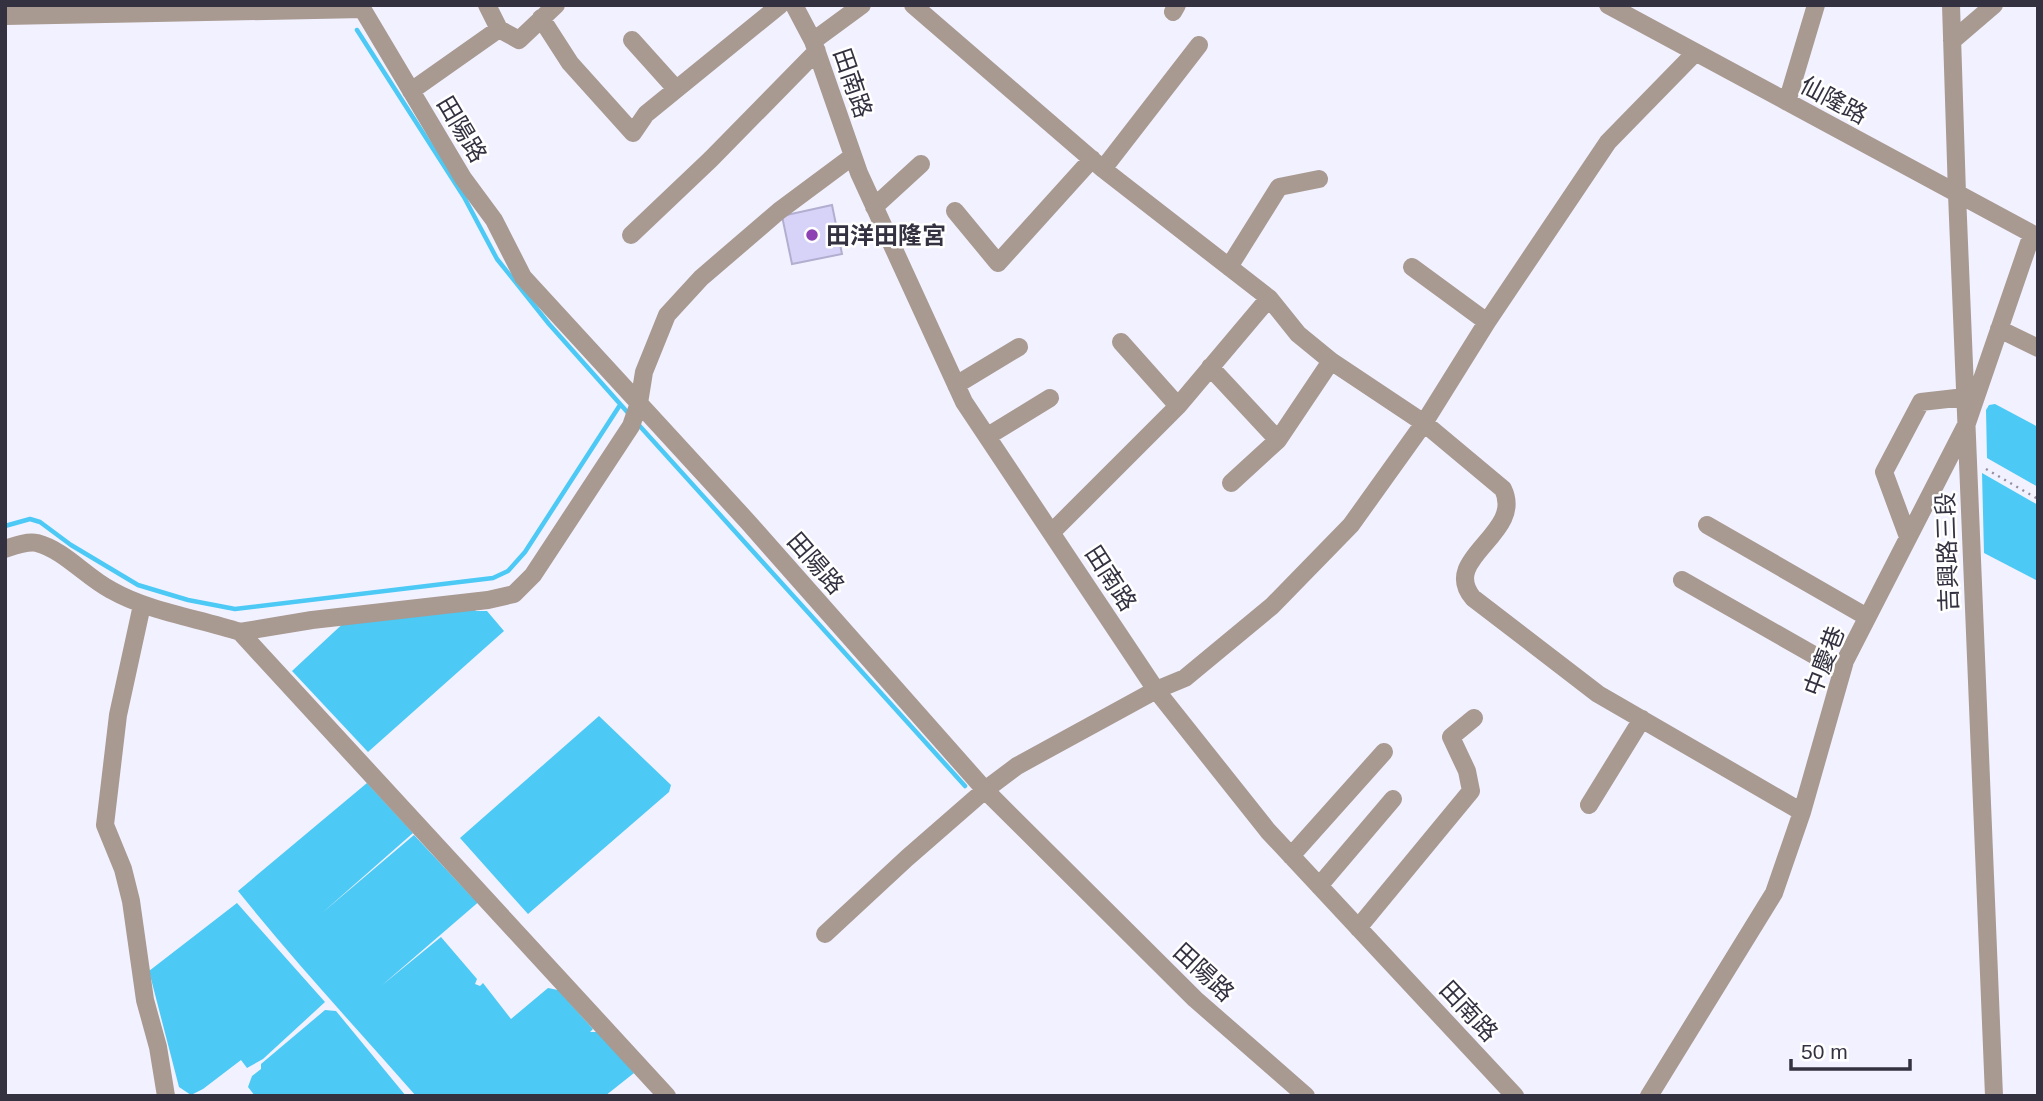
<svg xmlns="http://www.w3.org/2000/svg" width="2043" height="1101" font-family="Helvetica,'Noto Sans TC',sans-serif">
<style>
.water{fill:#4cc9f4}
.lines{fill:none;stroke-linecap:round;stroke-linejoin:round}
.stream{stroke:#4cc9f4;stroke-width:4.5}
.building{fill:#d7d3f8;stroke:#b2aed0;stroke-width:2}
.path{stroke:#918f9d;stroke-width:2.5;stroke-dasharray:2 5;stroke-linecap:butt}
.minor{stroke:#a89991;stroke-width:18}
.poi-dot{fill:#8d41b3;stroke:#fff;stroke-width:2.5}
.labels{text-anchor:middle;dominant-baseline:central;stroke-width:5;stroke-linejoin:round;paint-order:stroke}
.street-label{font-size:24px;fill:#343240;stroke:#fff}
.poi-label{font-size:24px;font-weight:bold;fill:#343240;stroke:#fff;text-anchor:start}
</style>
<rect width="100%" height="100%" fill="#f2f1ff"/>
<!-- water -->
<path class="water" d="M1995 404 2038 427V487L1987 458 1986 410 1989 405Z
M1982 473 2038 505V581L1984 553Z
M468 603 476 611H487L504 631 368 752 292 671 349 618Z
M599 716 671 785 669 792 528 914 460 838Z
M367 783 413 833 322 913 414 835 472 897 482 899 381 986 441 937 477 979 475 984 480 986 483 983 511 1019 548 988 558 990 593 1029 590 1032H599L634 1073 605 1096H416C357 1029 295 962 238 891Z
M237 903 325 1002 263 1059 247 1068 241 1060 203 1089 191 1095 179 1087 149 971Z
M325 1010 336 1011 406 1096H255L248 1087 252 1076 261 1069V1064Z"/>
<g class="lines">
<!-- stream -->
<path class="stream" d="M357 30 464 197 497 259 549 324 629 414
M637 423 965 786
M5 526 30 519 40 522 71 545 138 585 188 600 235 609 493 578 508 571 525 552 620 405"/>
</g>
<!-- building -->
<path class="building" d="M832 205 842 254 792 264 782 216Z"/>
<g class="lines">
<!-- path -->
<path class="path" d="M1986 469 2038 499"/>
<!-- minor -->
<path class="minor" d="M360 5 463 178 494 220 523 277 748 522 985 790 1195 999 1306 1096
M794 5 813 41 859 173 964 402 1156 690 1268 831 1515 1096
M913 5 1103 169 1269 298 1298 334 1331 361 1424 423 1503 489C1525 534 1439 558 1473 598L1598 694 1802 812
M1608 5 2038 237
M1951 5 1957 194 1994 1096
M1173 12 1177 5
M5 16 363 9
M541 18 570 63 633 133 646 114 780 5
M499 29 519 40 556 5
M632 40 676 89
M813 41 862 5
M1952 41 1994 5
M411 91 499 29 487 5
M1787 102 1816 5
M1103 169 1199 45
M874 207 921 164
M955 211 998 263 1092 159
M631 235 711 159 817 51
M1229 267 1279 187 1319 179
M1412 267 1487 322
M1999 329 2038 348
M1121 342 1178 406
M1210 367 1278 440
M956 385 1019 347
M988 436 1050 398
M1231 483 1278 440 1331 361
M1707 525 1867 617
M1052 532 1178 406 1269 298
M1908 537 1884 472 1921 402 1965 397
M5 549C14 546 27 541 37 543 64 550 86 577 111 590 150 612 197 618 240 632L667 1096
M1682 580 1842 671
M142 605 118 715 105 825 123 869 131 901 145 1000 158 1047 166 1096
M240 632 312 620 488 600 514 594 533 575 631 426 639 403 644 372 667 315 701 278 779 211 853 156
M1589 805 1642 719
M1291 856 1384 752
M1319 886 1393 799
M1358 928 1471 791 1467 771 1451 737 1474 718
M825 934 907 858 985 790 1017 766 1156 690 1185 678 1272 606 1351 525 1424 423 1487 322 1608 142 1694 54
M1649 1096 1774 893 1802 812 1845 661 1967 423 2032 234"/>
</g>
<!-- markers -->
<circle class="poi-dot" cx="812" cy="235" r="7"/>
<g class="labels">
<!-- street labels -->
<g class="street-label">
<text transform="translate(853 83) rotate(71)">田南路</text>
<text transform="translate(1834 100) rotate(28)">仙隆路</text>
<text transform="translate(462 129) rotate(59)">田陽路</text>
<text transform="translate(1947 552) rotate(-92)">吉興路三段</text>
<text transform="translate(816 563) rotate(49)">田陽路</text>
<text transform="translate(1111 578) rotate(57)">田南路</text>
<text transform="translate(1824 661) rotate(-69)">中慶巷</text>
<text transform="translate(1204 972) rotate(43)">田陽路</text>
<text transform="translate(1469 1011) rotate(47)">田南路</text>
</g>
<!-- poi labels -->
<g class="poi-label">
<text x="826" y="235">田洋田隆宮</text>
</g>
</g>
<!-- border -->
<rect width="2043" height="1101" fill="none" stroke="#343240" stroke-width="14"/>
<!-- scale -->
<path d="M1791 1059v10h119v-10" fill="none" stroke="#343240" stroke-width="3.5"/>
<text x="1801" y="1059" font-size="21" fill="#343240" stroke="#ffffff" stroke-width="5" paint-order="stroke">50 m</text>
</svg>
